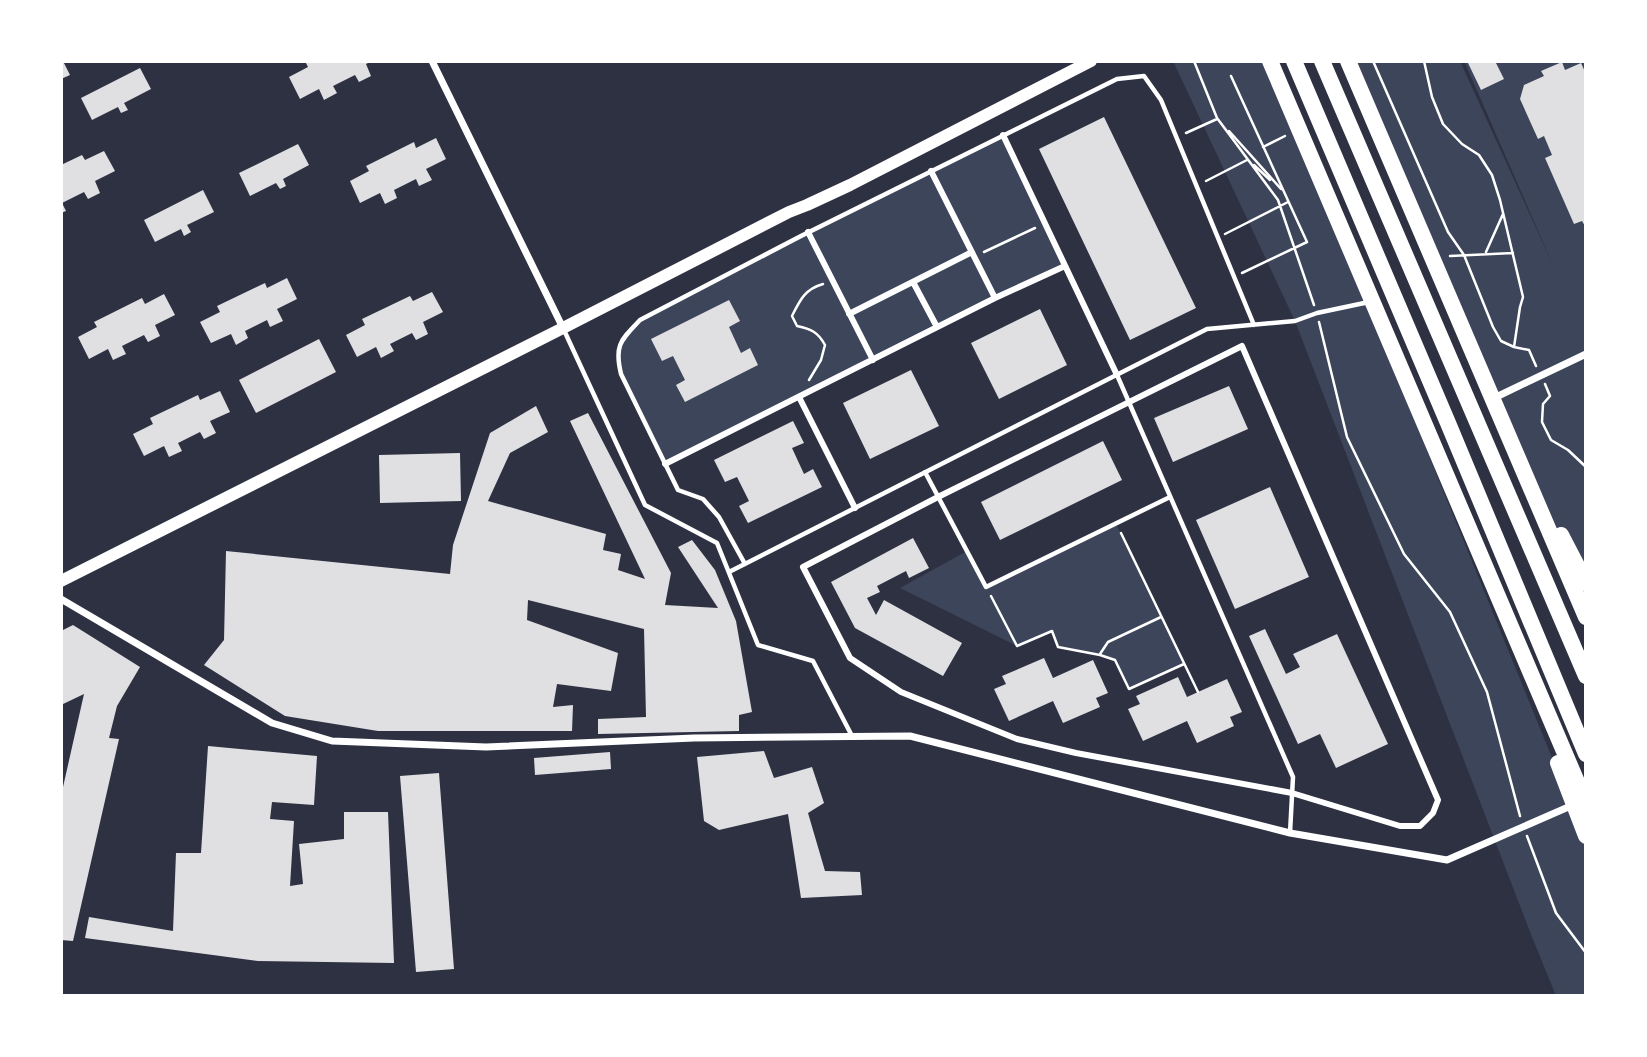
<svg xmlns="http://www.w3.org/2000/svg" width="1647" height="1057" font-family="'Golos Text',sans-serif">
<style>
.green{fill:#3c4559}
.building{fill:#e0e0e3}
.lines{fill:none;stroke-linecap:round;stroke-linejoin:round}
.path{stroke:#fff;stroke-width:2.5}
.service{stroke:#fff;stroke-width:4.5}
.pedestrian{stroke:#fff;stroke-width:6}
.minor{stroke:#fff;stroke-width:7}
.tertiary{stroke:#fff;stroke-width:12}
.trunk{stroke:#fff;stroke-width:16}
</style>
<rect width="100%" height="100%" fill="#2d3142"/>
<!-- green -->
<path class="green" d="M1173 61H1268L1586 841V996H1556L1532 937 1295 321Z
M1348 61H1460L1553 265 1464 61H1586V332L1584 333 1586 337V617Z
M1003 135 1065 266 665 464 621 374C614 345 621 340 640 320L808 232Z
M1116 524 1184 664 1129 689 1115 660 1100 655 1058 647 1052 631 1017 646 900 588 967 551 986 587Z"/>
<!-- building -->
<path class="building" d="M61 61H63L70 75 61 79Z
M305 61H372L366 64 371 76 359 82 355 75 333 86 337 93 324 100 319 89 300 99 289 77 308 67Z
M1472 61H1495L1504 79 1481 90 1468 63Z
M1562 62 1565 70 1581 63 1586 74V228L1582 221 1574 224 1545 158 1552 155 1544 136 1538 139 1520 99 1524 85 1544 76 1541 71Z
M140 68 151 89 124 103 128 110 121 113 118 107 92 120 81 98Z
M1104 117 1196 308 1130 340 1039 149Z
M436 138 446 159 426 169 432 180 419 186 416 179 394 190 397 198 385 204 380 193 360 203 350 181 369 171 366 166 414 142 416 148Z
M298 144 309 165 283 179 286 186 280 189 276 183 250 196 239 173Z
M104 151 115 171 95 181 100 193 88 199 84 192 62 203 66 211 61 213V165L82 155 85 160Z
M203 190 214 212 187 225 191 232 184 236 181 229 155 242 144 220Z
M287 278 297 299 277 309 283 321 270 327 267 320 245 331 248 338 236 345 231 334 211 343 200 322 220 312 217 306 265 283 267 288Z
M432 292 443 312 423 322 428 334 416 340 412 333 390 344 394 351 381 358 376 347 357 357 346 335 365 325 362 319 410 296 413 301Z
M164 294 175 315 155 325 160 336 148 342 144 335 122 346 126 354 113 360 108 349 89 359 78 337 97 327 94 322 142 298 145 304Z
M729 300 740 321 729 327 741 353 750 348 758 365 685 402 676 385 685 380 673 356 662 361 651 339Z
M1040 309 1067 365 999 399 971 343Z
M319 339 336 372 256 413 239 380Z
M911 370 939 426 870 459 843 403Z
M1229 386 1248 429 1173 462 1154 418Z
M220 391 230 412 210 421 216 433 204 439 200 432 178 443 182 451 169 457 164 446 144 456 133 434 153 424 150 418 198 395 200 400Z
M536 406 548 432 510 453 488 501 606 534 603 550 621 554 618 570 645 579 570 421 588 413 671 573 665 605 718 608 678 547 692 540 715 570 736 621 752 712 739 715V731L598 734V719L646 717 644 629 528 600 527 620 618 653 611 691 557 684 553 707 573 705 572 731H378L285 716 204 665 224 640 226 551 450 574 453 545 490 433Z
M793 421 804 443 792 448 804 474 813 469 822 487 748 523 739 506 749 501 737 477 725 482 714 460Z
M1103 441 1122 480 1000 540 981 502Z
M460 453 461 501 380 503 379 455Z
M1270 487 1309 577 1235 609 1196 520Z
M913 538 929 568 909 578 906 571 877 586 880 592 867 598 876 615 884 600 962 643 943 676 855 628 831 582Z
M73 625 140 667 117 706 109 738 119 739 73 941 61 940V796L84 694 61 705V631Z
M1265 629 1286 674 1300 667 1293 654 1337 634 1388 744 1336 768 1320 734 1298 744 1249 636Z
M1044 658 1053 678 1093 660 1108 693 1096 698 1100 707 1063 723 1053 701 1009 721 994 689 1006 684 1002 676Z
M1178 677 1187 697 1227 679 1242 712 1230 717 1234 726 1197 743 1187 721 1143 741 1128 709 1140 704 1136 696Z
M208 746 317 756 314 805 272 802 270 819 294 821 290 886 303 884 299 844 344 839V812H388L394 963 258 961 85 938 89 917 173 931 176 853H201Z
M764 751 774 778 812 767 824 803 808 813 825 871 860 872 862 895 801 898 788 814 719 830 704 821 697 757Z
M610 752 611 769 535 775 534 758Z
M439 773 454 969 416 972 400 776Z"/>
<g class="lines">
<!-- path -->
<path class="path" d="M1194 61 1217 118 1278 200 1314 305
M1373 61 1448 232 1464 255 1493 327 1501 341 1514 347
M1424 61 1432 97 1443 124 1462 144 1479 155 1492 175 1500 200 1523 297 1520 307 1514 347 1529 350 1536 366
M1231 76 1307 242 1242 273
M1229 131 1281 189
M1186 133 1217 119
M1263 147 1285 136
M1254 165 1270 180
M1206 181 1247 160
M1225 234 1288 202
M984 252 1035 228
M1486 252 1503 214
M1450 256 1513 253
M1319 322 1347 437 1404 554 1450 612 1487 692 1520 816
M809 380 821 360 825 345C818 332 811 329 797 326L792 316C800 300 805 289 823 284
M1545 384 1550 396 1543 404 1542 422 1551 440 1568 450 1586 467
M1121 533 1198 692
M991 596 1017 646 1052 631 1058 647 1100 655 1115 660 1129 689 1184 664
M1100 654 1108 642 1161 617
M1527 836 1556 913 1586 953"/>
<!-- service -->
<path class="service" d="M563 328 645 505 717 543 758 645 813 661 852 736
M1117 375 1293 777 1290 833
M925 472 986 587 1170 497
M745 564 719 517 703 499 678 490 621 374C614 345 621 340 640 320L801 236 1117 79 1144 76 1161 100 1254 325
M729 572 1207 329 1295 321 1317 313 1369 302"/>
<!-- pedestrian -->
<path class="pedestrian" d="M1003 135 1117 375
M931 171 995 298
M808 232 873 360
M913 282 937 327
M849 314 972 252
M1242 346 1438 800 1433 813 1420 826H1400L1292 793 1076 753 1017 739 901 692 850 658 803 567 938 497Z
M799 397 855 508
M665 464 995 298 1065 266"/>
<!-- minor -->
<path class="minor" d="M432 61 563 328
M1492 399 1586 354
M61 599 272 723 332 741 486 747 694 738 910 736 1290 833 1447 860 1573 805"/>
<!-- tertiary -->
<path class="tertiary" d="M61 581 563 328 789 212 807 205 850 185 1091 61"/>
<!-- trunk -->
<path class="trunk" d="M1270 61 1586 803
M1294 61 1448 423 1586 754
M1322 61 1586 676
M1348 61 1586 617
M1561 535 1586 583
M1558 763 1586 836"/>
</g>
<!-- border -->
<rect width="1647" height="1057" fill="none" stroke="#ffffff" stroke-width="126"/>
</svg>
